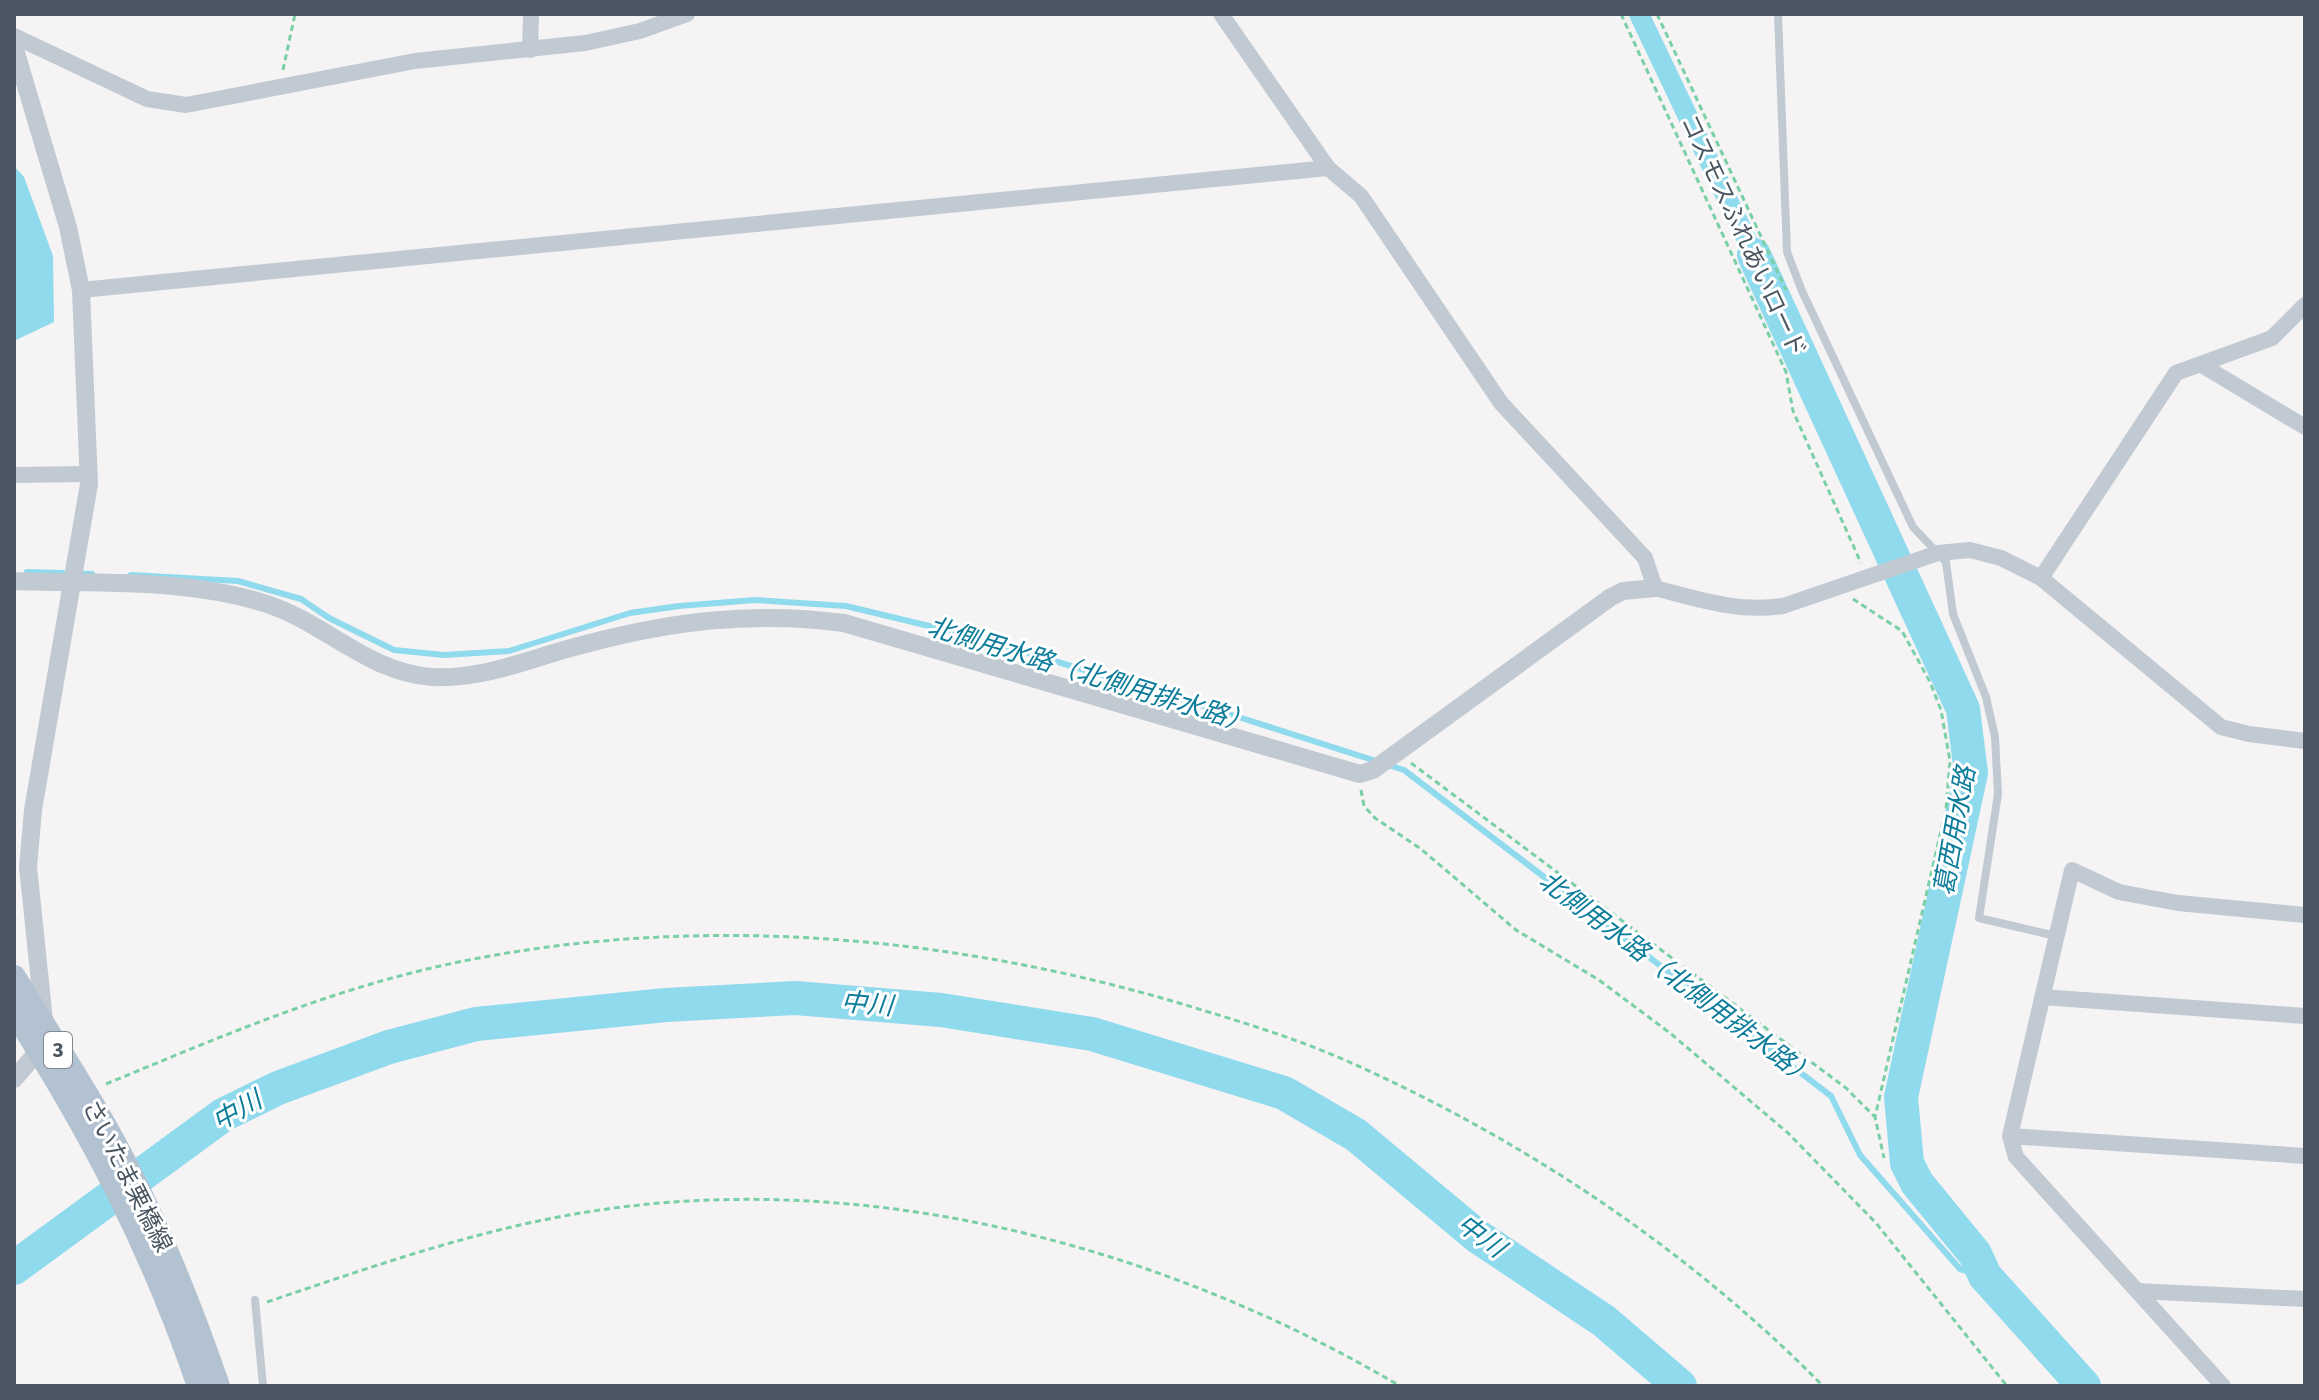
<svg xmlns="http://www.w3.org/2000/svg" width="2319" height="1400" font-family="'Source Sans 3','Noto Sans JP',sans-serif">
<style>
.water{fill:#90daee}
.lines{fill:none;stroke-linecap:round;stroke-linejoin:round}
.stream{stroke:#90daee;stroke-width:6}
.canal{stroke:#90daee;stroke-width:20}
.river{stroke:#90daee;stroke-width:34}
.path{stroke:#7ad0a6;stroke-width:3;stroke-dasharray:6 4;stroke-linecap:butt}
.service{stroke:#c1cad2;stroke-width:8}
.minor{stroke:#c1cad2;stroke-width:16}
.tertiary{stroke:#c1cad2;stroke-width:18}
.primary{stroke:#b3c2d1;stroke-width:24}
.labels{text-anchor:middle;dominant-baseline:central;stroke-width:6;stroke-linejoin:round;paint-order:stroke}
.shield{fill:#fff;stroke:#808990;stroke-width:2}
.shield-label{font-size:22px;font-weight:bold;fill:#4a5661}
.street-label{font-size:24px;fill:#4a5661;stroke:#fff}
.water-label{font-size:26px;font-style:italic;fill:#0c7c9b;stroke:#fff}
</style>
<rect width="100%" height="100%" fill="#f5f3f3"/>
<!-- water -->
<path class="water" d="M14 166 24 177 53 256 54 322 14 341Z"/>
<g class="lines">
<!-- stream -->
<path class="stream" d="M27 572 92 574
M131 575 238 581 301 599 329 618 394 650 444 655 509 651 630 613 679 606 755 600 846 606 979 638 1229 714 1404 770 1831 1096 1860 1155 1960 1269 1985 1276"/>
<!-- canal -->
<path class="canal" d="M1639 14 1754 255"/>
<!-- river -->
<path class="river" d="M1754 255 1963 709 1971 773 1901 1097 1907 1163 1917 1183 1975 1254 1985 1276 2084 1386
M14 1268 223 1115 278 1088 389 1047 476 1024 666 1005 795 998 941 1010 1092 1034 1284 1093 1356 1135 1477 1236 1604 1321 1680 1386"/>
<!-- path -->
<path class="path" d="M1621 14 1786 372 1793 411 1861 563
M1657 14 1786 290
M283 70 295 14
M1853 599 1902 631 1930 682 1941 710 1950 761 1946 809 1875 1117 1884 1158
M1411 763 1846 1088 1875 1117
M1361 790 1364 806 1375 818 1421 849 1516 930 1599 980 1670 1033 1788 1133 1876 1223 2007 1386
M106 1084C215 1039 324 992 440 966 684 912 941 933 1179 1003 1235 1020 1293 1037 1347 1061 1523 1139 1688 1249 1823 1386
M267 1302C368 1268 470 1232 575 1214 857 1165 1157 1243 1400 1386"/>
<!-- service -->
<path class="service" d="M1778 14 1787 252 1802 291 1913 527 1946 562 1953 614 1986 697 1995 737 1998 794 1979 918 2056 936
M255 1300 263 1386"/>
<!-- minor -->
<path class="minor" d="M1221 14 1328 168 1361 196 1501 403 1645 558 1655 588C1698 599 1739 613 1783 606L1938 553 1970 550 2001 558 2041 578 2221 727 2249 734 2305 741
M14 36 147 99 186 105 415 61 585 43 640 31 687 14
M530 50 531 14
M81 290 1328 168
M2200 364 2305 427
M14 475 88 474
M2041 578 2176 373 2272 338 2305 305
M2042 997 2305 1016
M2010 1136 2305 1156
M2137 1291 2305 1299
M2223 1386 2016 1157 2010 1136 2072 870 2119 892 2178 903 2305 915"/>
<!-- tertiary -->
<path class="tertiary" d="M14 46 68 227 81 290 89 484 33 810 28 867 45 1030 39 1050 14 1079
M14 581C96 584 188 578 267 604 325 623 369 673 432 677 486 680 535 656 586 644 672 621 755 611 844 623L1360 774 1373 770 1611 597 1623 591 1655 588"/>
<!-- primary -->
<path class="primary" d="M14 977C49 1035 87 1091 118 1150 159 1226 190 1305 218 1386
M14 1011C92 1133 152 1248 199 1386"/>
</g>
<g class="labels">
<!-- shield labels -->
<rect class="shield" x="44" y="1032" width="28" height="36" rx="6"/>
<g class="shield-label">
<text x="58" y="1050">3</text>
</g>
<!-- street labels -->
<g class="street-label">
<text transform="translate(1743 236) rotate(65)">コスモスふれあいロード</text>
<text transform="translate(127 1176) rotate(63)">さいたま栗橋線</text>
</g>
<!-- water labels -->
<g class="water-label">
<text transform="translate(1090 675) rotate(17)">北側用水路（北側用排水路）</text>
<text transform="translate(1955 831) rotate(-80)">葛西用水路</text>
<text transform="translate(1677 979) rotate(37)">北側用水路（北側用排水路）</text>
<text transform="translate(867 1004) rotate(5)">中川</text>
<text transform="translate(237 1111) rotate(-30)">中川</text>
<text transform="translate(1481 1236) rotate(37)">中川</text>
</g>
</g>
<!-- border -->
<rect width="2319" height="1400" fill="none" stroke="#4a5661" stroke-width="32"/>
</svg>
